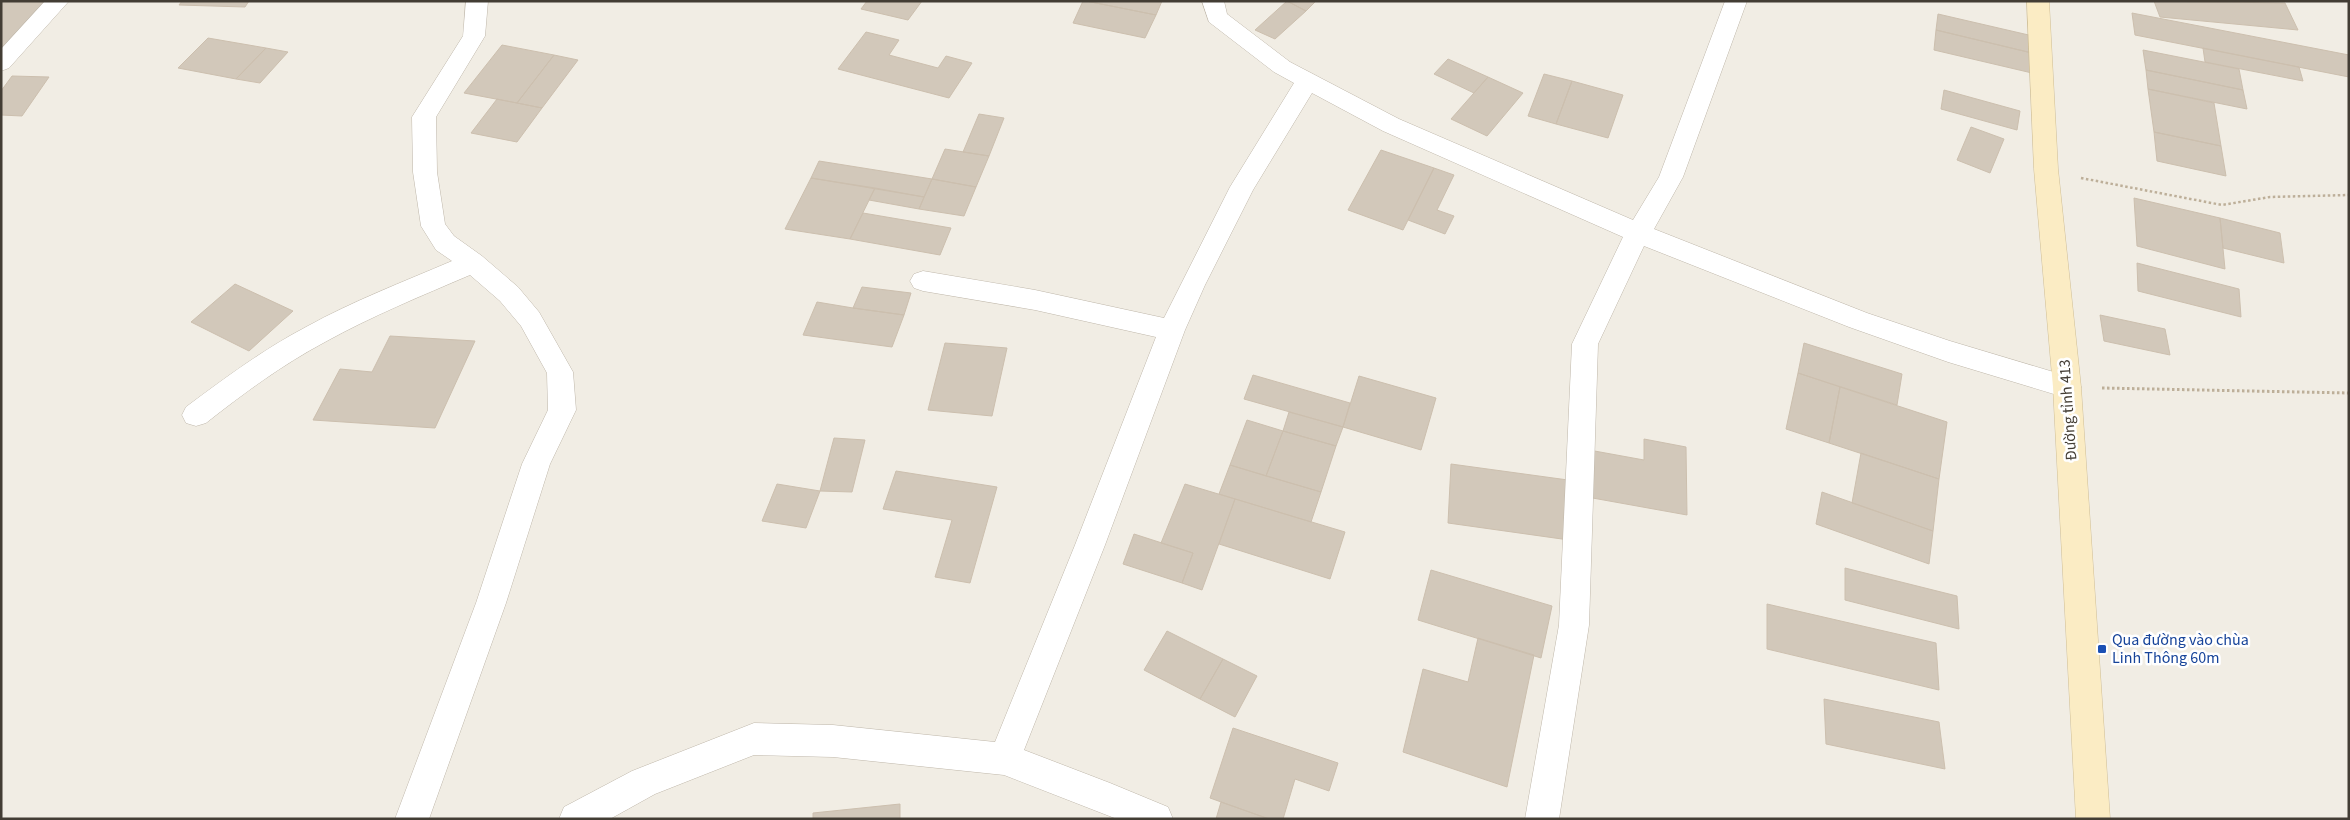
<svg xmlns="http://www.w3.org/2000/svg" width="2350" height="820" font-family="'Source Sans 3',sans-serif">
<style>
.building{fill:#d2c8ba;stroke:#ccbfae}
.lines{fill:none;stroke-linecap:round;stroke-linejoin:round}
.minor-casing{stroke:#bfb7aa;stroke-width:1}
.secondary-casing{stroke:#cfbe96;stroke-width:1}
.path-far1{stroke:#bdaf99;stroke-width:2.5;stroke-dasharray:2.5 2.5;stroke-linecap:butt}
.path{stroke:#bdaf99;stroke-width:3;stroke-dasharray:2.5 2.5;stroke-linecap:butt}
.minor{fill:#fff;fill-rule:evenodd}
.secondary{fill:#fbecc4;fill-rule:evenodd}
.transit-dot{fill:#1a4fb4;stroke:#fff;stroke-width:2}
.labels{text-anchor:middle;dominant-baseline:central;stroke-width:5;stroke-linejoin:round;paint-order:stroke}
.street-label{font-size:16px;fill:#433d34;stroke:#fff}
.transit-label{font-size:16px;fill:#164399;stroke:#fff;text-anchor:start}
</style>
<rect width="100%" height="100%" fill="#f1ede4"/>
<!-- building -->
<path class="building" d="M1 1H47L1 49Z
M182 1H249L245 7 179 5Z
M867 1H922L908 20 861 9Z
M1083 1H1086L1156 15 1145 38 1073 23Z
M1086 1H1162L1156 15Z
M1287 1H1316L1306 11Z
M1287 1 1306 11 1275 39 1255 30Z
M2154 1 2285 3 2298 30 2160 17Z
M2132 13 2349 55V77L2135 35Z
M1938 14 2033 36 2032 53 1936 30Z
M1936 30 2032 53V73L1934 50Z
M866 32 899 40 889 55 938 68 946 56 972 63 949 98 838 69Z
M208 38 266 48 236 79 178 68Z
M502 45 554 55 517 103 464 93Z
M266 48 288 52 260 83 236 79Z
M2203 48 2299 67 2303 81 2205 62Z
M2143 50 2239 69 2243 90 2146 70Z
M554 55 578 60 542 108 517 103Z
M1448 59 1488 77 1474 93 1434 74Z
M2146 70 2243 90 2247 109 2148 89Z
M1544 74 1572 81 1556 124 1528 116Z
M12 76 49 77 22 116 1 115V91Z
M1488 77 1523 93 1487 136 1451 119Z
M1572 81 1623 95 1608 138 1556 124Z
M2148 89 2214 103 2221 146 2154 132Z
M1944 90 2020 111 2017 130 1941 109Z
M497 99 542 108 517 142 471 133Z
M979 114 1004 118 989 156 963 152Z
M1971 127 2004 139 1990 173 1957 160Z
M2154 132 2221 146 2226 176 2157 161Z
M945 149 989 156 976 187 932 179Z
M1381 150 1434 168 1403 230 1348 210Z
M819 161 932 179 924 197 811 178Z
M1434 168 1454 175 1437 210 1454 216 1445 234 1408 220Z
M811 178 875 188 850 239 785 229Z
M932 179 976 187 964 216 919 209Z
M875 188 924 197 919 209 869 200Z
M2134 198 2220 218 2225 269 2137 246Z
M863 213 951 228 940 255 850 239Z
M2220 218 2280 233 2284 263 2223 248Z
M2137 263 2239 289 2241 317 2138 291Z
M235 284 293 311 249 351 191 322Z
M862 287 911 293 904 315 853 308Z
M817 302 853 308 904 315 892 347 803 335Z
M2100 315 2165 329 2170 355 2104 341Z
M390 336 475 341 435 428 313 420 340 369 372 372Z
M945 343 1007 348 992 416 928 410Z
M1804 343 1902 374 1897 405 1798 373Z
M1798 373 1840 387 1829 443 1786 429Z
M1253 375 1350 403 1343 427 1244 399Z
M1359 376 1436 398 1421 450 1343 427Z
M1840 387 1947 422 1939 479 1829 443Z
M1289 412 1343 427 1336 446 1283 431Z
M1247 420 1283 431 1266 476 1230 465Z
M1283 431 1336 446 1321 492 1266 476Z
M834 438 865 440 852 492 820 491Z
M1644 439 1686 447 1687 515 1587 497 1589 450 1644 460Z
M1861 453 1939 479 1933 531 1852 503Z
M1451 464 1568 480 1569 540 1448 523Z
M1230 465 1321 492 1311 522 1219 494Z
M896 471 997 487 970 583 935 577 952 520 883 509Z
M777 484 820 491 806 528 762 521Z
M1185 484 1235 499 1202 590 1182 583 1193 553 1161 543Z
M1822 492 1933 531 1929 564 1816 524Z
M1235 499 1345 532 1330 579 1219 544Z
M1134 534 1193 553 1182 583 1123 564Z
M1845 568 1957 596 1959 629 1845 600Z
M1431 570 1552 606 1541 658 1418 620Z
M1767 604 1936 643 1939 690 1767 649Z
M1167 631 1223 659 1200 699 1144 670Z
M1478 638 1534 655 1507 787 1403 752 1423 669 1468 682Z
M1223 659 1257 676 1235 717 1200 699Z
M1824 699 1939 722 1945 769 1826 744Z
M1233 728 1338 763 1329 791 1295 779 1283 819H1269L1210 798Z
M1221 802 1269 819H1216Z
M900 804V819H813V813Z"/>
<g class="lines">
<!-- minor casing -->
<g class="minor-casing">
<path id="minor" d="M45 1H69L9 68 1 71V49Z
M466 1H488L485 36 436 117 437 172 445 224 454 236 482 256 518 287 539 312 573 372 576 410 550 464 506 603 429 819H395L476 603 522 464 548 410 547 373 521 326 500 301 470 275C421 296 372 316 325 342 282 365 244 393 206 423L196 426 186 423 182 415 186 407C225 378 264 349 306 327 353 301 403 282 452 261L436 250 421 226 413 172 412 117 463 36Z
M1202 1H1224L1227 14 1290 62 1399 119 1633 220 1659 177 1725 1H1747L1683 177 1654 229 1867 313 1950 341 2077 379 2081 387 2077 395 2067 398 1948 362 1849 327 1644 246 1598 344 1589 625 1559 819H1525L1559 625 1572 344 1623 237 1383 131 1312 93 1253 190 1205 285 1185 330 1105 545 1024 750 1110 783 1168 807 1173 819H1117L1004 775 833 757 754 755 655 794 610 819H559L564 807 632 771 754 723 833 725 995 742 1075 545 1156 337 1035 310 923 291 914 288 910 281 914 274 923 271 1035 290 1164 318 1230 187 1294 83 1274 72 1209 22Z"/>
</g>
<!-- secondary casing -->
<g class="secondary-casing">
<path id="secondary" d="M2027 1H2049L2058 169 2081 387 2110 819H2076L2053 387 2034 169Z"/>
</g>
<!-- path-far1 -->
<path class="path-far1" d="M2081 178 2222 205 2270 197 2349 195"/>
<!-- path -->
<path class="path" d="M2102 388 2349 393"/>
<!-- minor -->
<use href="#minor" class="minor"/>
<!-- secondary -->
<use href="#secondary" class="secondary"/>
</g>
<!-- markers -->
<rect class="transit-dot" x="2097" y="644" width="10" height="10" rx="2.5"/>
<g class="labels">
<!-- street labels -->
<g class="street-label">
<text transform="translate(2068 410) rotate(-94)">Đường tỉnh 413</text>
</g>
<!-- transit labels -->
<g class="transit-label">
<text x="2112" y="640">Qua đường vào chùa<tspan x="2112" dy="18">Linh Thông 60m</tspan></text>
</g>
</g>
<!-- border -->
<rect width="2350" height="820" fill="none" stroke="#433d34" stroke-width="5"/>
</svg>
